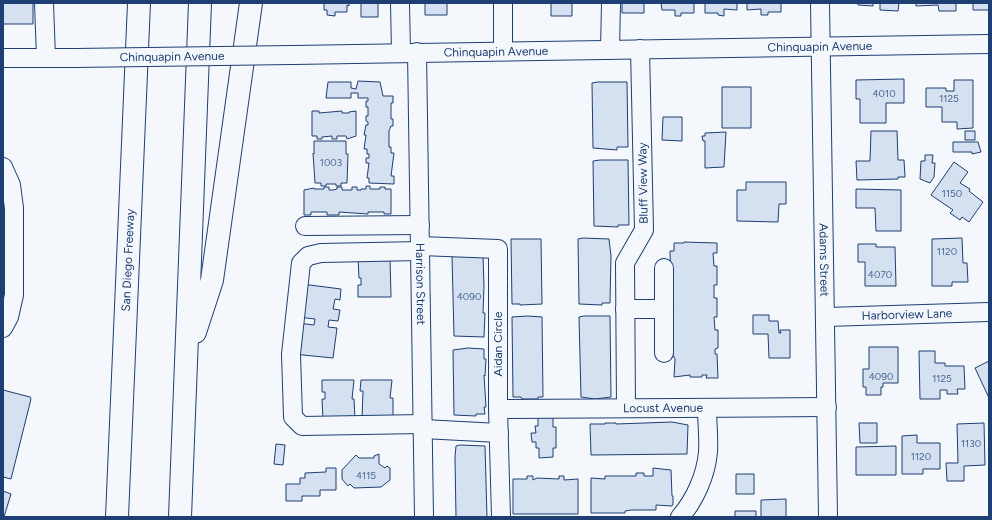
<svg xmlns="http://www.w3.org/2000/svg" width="992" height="520" font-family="Figtree,sans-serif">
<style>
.building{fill:#d5e0f0;stroke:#1d3f73}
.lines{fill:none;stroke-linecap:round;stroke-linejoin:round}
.minor-casing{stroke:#1d3f73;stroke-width:20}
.highway-casing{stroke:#1d3f73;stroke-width:24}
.minor{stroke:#f4f7fb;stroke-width:18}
.highway{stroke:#f4f7fb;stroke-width:22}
.minor-bridge-casing{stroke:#1d3f73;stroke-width:20;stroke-linecap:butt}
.minor-bridge{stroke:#f4f7fb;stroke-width:18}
.labels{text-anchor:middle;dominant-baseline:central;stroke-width:3;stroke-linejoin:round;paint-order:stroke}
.number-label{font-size:10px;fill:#4b6792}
.street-label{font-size:12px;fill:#1d3f73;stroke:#f4f7fb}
</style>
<rect width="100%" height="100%" fill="#f4f7fb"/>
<!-- building -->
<path class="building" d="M3 3H33V24H3Z
M324 3H349V6L347 5V12H335V16L327 15V10H324Z
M361 3H378V17H361Z
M425 3H447V15H425Z
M551 3H572V16H551Z
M622 3H644V13H622Z
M661 3H694V13H681V16H675V10H662Z
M705 3H737V10L724 9V16L718 15V13H705Z
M747 3H781V12H768V15H761V9L747 10Z
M858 3H899L898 11 880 10V3H873V6L858 5Z
M916 3H956V11H939L938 5 916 6Z
M973 3H989V10H973Z
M904 79V103H886V123H860V99H856V80Z
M954 80H973V128L957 129V122H942V107H926V88H946V91H954Z
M358 81 380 82 383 96H393V103H391V119H393V126H391L389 131V147H391V153H394L391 176H394V184L369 183V178H367L369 163H366V158H369V154H367V149H364L366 135H364L366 125H368V122L366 121V116H368V107H366V101H368V98H358V93H351V98H326L328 82H351V88L356 89Z
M598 82H627L628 147H617V150L593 148 592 83Z
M722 87H751V128H722Z
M312 111H319V113L342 111V113H349V112L356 111V136L347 139 346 136H337V139H332V136L322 137V139H317V136H312Z
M663 117H682V141L662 140Z
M871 131H897L898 160H904L905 177H898V179L857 180 856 161H870Z
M965 131H975V140H965Z
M726 132 724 167 705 168V141H703L702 136H705V133Z
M314 141H346V154H348L347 183H341V186H336V184H326V186H321V183H315L313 153 314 154Z
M953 142H978L981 152 972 154V152H953Z
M925 155H933L932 163H935L934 177 930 183 920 179 921 161H925Z
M600 160H628L629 225H618V227L594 226 593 161Z
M954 162 968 172 960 183 970 189 969 191 983 202 969 222 962 217 960 220 950 213 953 210 931 195Z
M746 182H786V204H779L778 222 737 221V190H746Z
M366 186H370V189H380V187H385V189H391V214H384V212H368V214L339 212V215H327V212H311V215H304V190L314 188V189H324V187H329V190H333L337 189V187H342V190H352V187H357V190H361V189H366Z
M856 189 901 190V231H876L875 208H856Z
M583 238 609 239 611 256 610 303H602V305L579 304 578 239Z
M962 238 963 263H967L968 282H952V286H932V239Z
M511 239H541L542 304 520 305V304H512Z
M684 242 717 243V253H713L714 266H717V285H714V298H717V317H714L715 330H718V348L715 349V354H717L718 378H706L707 375H702V377H690V375L674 377 675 359 673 355 670 251H674V243H684Z
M858 244H876V247H895L896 286H865V262H858Z
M452 256H483L484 286 483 313H485L484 337 454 336Z
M358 258H390L391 297H358V285H361V278H359Z
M302 284 341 289 340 300 335 299 333 309 340 310 338 321 329 320 328 327 337 328 333 358 293 354 298 323 314 325 315 319 298 317Z
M753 315H769V321H778L779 333H781L780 330H790V358H769L768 334H753Z
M528 316 542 317 543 397H538V399H522L521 397H513L512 317Z
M584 316H610L611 397 595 399 581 397 579 317Z
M869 347H898V383H883V387H881V395H866V387H863V369H869Z
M468 348 484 349V359H486L485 376 484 375 486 407H484L485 414H476V416L454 415 453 350Z
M919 351H935V363H945V366H964L965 389H957L958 394H947V390H940V399H920Z
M989 361V398L975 368Z
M322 380H354L352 399H354L355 419 323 420 322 399H325V392H322Z
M361 380H392L390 398H393V419H362L363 391H360Z
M3 390 30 397 31 399 11 479 3 477Z
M538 417H553V427H556V448H553V457L539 458V448H536V442H532L531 433H536L535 426H538Z
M672 422 688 425 687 454 591 455 590 424H605V423H616V424Z
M859 423H877V443H860Z
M984 423 985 465 964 466V481H947L946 463H958L957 424Z
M917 435V443H940V469H923V474H902V436Z
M276 444 285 445 283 465 274 464Z
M460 445 485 446 487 517H456L455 457 456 446Z
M896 446V475H856V447Z
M379 454V464L385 468 387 466 390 468V480L381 487 354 488 350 484 348 486 342 479V470L356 455 359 458H374V456Z
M326 468H336V490H320V496H302V501H286V484H300V478H305V473L326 472Z
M653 468 671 470 672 496H673V504L672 506 656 505V510H631L625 511V513H591V478L605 479V476H636V473H644V476H653Z
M736 474H754V494H736Z
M527 476H533V480L537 478 559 479V476H564V480L578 479V514H513V479H527Z
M3 491 11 494 4 517H3Z
M786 499V517H761V500Z
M735 511H756V517H735Z"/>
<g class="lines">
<!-- minor casing -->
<g class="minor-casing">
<g id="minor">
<path d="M44 3 46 58"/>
<path d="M400 3 401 52"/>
<path d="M503 3V51"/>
<path id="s1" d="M820 3 828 517"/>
<path d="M610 50 611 3"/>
<path id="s2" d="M417 52 424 517"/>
<path id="s3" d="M293 55 989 44"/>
<path d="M3 58H75"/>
<path d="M3 167 11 185 14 208V295L9 317 3 328"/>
<path d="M305 226 420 225"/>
<path d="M420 246 498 249V409L501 517"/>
<path d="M420 251 321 253 308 256 301 263 291 354 293 417 302 426 423 424"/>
<path d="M664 268V353"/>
<path d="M625 309H664"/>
<path id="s4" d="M826 317 989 312"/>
<path d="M626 408 625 263 644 230 640 49"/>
<path id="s5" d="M498 409 827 407"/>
<path d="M423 429 499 433"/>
<path d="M680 517C695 500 706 475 708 452 709 437 707 422 707 408"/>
</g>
</g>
<!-- highway casing -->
<g class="highway-casing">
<g id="highway">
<path d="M195 332 212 280 251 3"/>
<path id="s6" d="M117 517 139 3"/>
<path d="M180 517 200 3"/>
</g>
</g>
<!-- minor -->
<use href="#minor" class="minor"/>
<!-- highway -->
<use href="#highway" class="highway"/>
<!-- minor-bridge casing -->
<g class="minor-bridge-casing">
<g id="minor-bridge">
<path id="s7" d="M75 58 293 55"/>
</g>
</g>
<!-- minor-bridge -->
<use href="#minor-bridge" class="minor-bridge"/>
</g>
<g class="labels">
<!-- number labels -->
<g class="number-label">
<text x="884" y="93">4010</text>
<text x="949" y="98">1125</text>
<text x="331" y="162">1003</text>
<text x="952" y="193">1150</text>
<text x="947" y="251">1120</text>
<text x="880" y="274">4070</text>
<text x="469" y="296">4090</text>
<text x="881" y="376">4090</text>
<text x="942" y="378">1125</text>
<text x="971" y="443">1130</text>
<text x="921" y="456">1120</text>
<text x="366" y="475">4115</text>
</g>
<!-- street labels -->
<g class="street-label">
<text stroke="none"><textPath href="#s3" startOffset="527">Chinquapin Avenue</textPath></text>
<text stroke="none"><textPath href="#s3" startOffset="203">Chinquapin Avenue</textPath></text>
<text stroke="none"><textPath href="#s7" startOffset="97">Chinquapin Avenue</textPath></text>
<text transform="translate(643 183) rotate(-91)">Bluff View Way</text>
<text stroke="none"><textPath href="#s6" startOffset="257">San Diego Freeway</textPath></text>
<text stroke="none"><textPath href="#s1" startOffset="257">Adams Street</textPath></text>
<text stroke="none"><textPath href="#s2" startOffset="232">Harrison Street</textPath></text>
<text stroke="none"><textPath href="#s4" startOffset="81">Harborview Lane</textPath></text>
<text transform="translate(498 344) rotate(-90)">Aidan Circle</text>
<text stroke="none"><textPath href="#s5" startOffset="165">Locust Avenue</textPath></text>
</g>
</g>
<!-- border -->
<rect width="992" height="520" fill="none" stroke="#1d3f73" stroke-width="8"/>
</svg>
